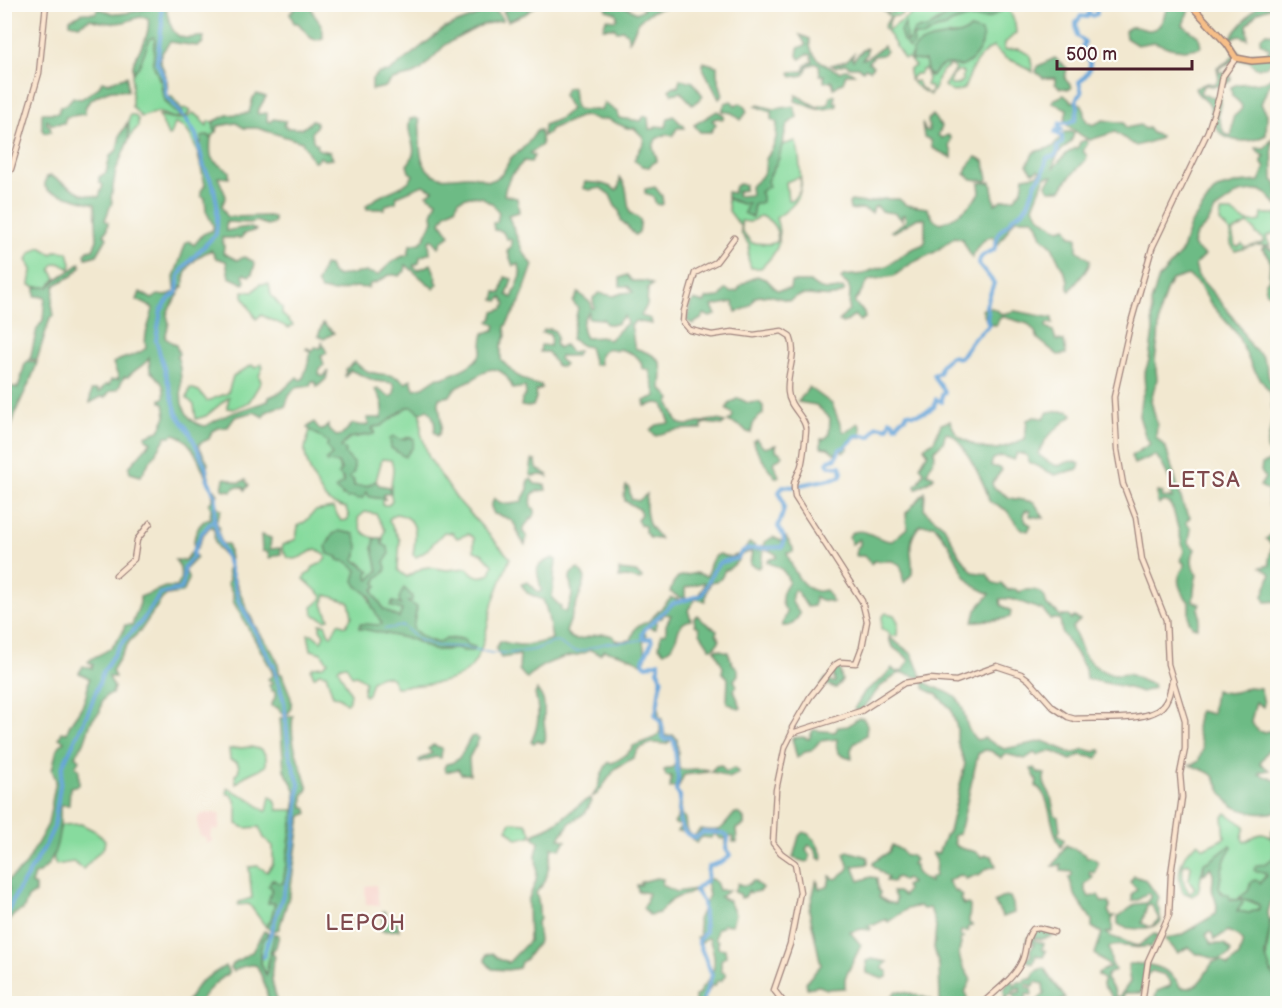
<svg xmlns="http://www.w3.org/2000/svg" width="1282" height="1008" font-family="'Balsamiq Sans',sans-serif">
<style>
.built{fill:#f7d1c9}
.green{fill:#87db9e;stroke:#687d64;stroke-width:1.5;fill-rule:evenodd}
.forest{fill:#6dbb85;stroke:#5c6d58;stroke-width:1.5;fill-rule:evenodd}
.lines{fill:none;stroke-linecap:round;stroke-linejoin:round}
.stream{stroke:#66a5d9;stroke-width:1.5}
.river{stroke:#66a5d9;stroke-width:4}
.secondary-casing{stroke:#9e847e;stroke-width:7}
.primary-casing{stroke:#9e847e;stroke-width:8}
.secondary{stroke:#fbe5cf;stroke-width:4.5}
.primary{stroke:#f6be87;stroke-width:5}
.labels{text-anchor:middle;dominant-baseline:central;stroke-width:4.5;stroke-linejoin:round;paint-order:stroke}
.quarter-label{font-size:22px;letter-spacing:1.5px;fill:#804a4e;stroke:#fdfcf7}
</style>
<rect width="100%" height="100%" fill="#fdfcf7"/>
<filter id="ink" filterUnits="userSpaceOnUse"><feTurbulence type="fractalNoise" baseFrequency=".0167" numOctaves="2"/><feDisplacementMap in="SourceGraphic" scale="12" xChannelSelector="R" yChannelSelector="G"/><feConvolveMatrix kernelMatrix="1 2 1 2 8 2 1 2 1" color-interpolation-filters="sRGB"/></filter>
<filter id="wash" filterUnits="userSpaceOnUse"><feTurbulence type="fractalNoise" baseFrequency=".008" numOctaves="4" result="noise"/><feDisplacementMap in="SourceGraphic" scale="24" xChannelSelector="R" yChannelSelector="G"/><feGaussianBlur stdDeviation="1.35" result="paint"/><feColorMatrix in="noise" values="0 0 0 0 0 0 0 0 0 0 0 0 0 0 0 0 0 1.4 0 .05"/><feComposite in="paint" operator="in"/></filter>
<g filter="url(#wash)">
<rect width="100%" height="100%" fill="#f2e8d0"/>
<!-- built -->
<path class="built" d="M204 813H220L219 830 213 829 210 837 213 841 206 844V837H201L198 830V817Z
M376 885 379 905 366 904 365 886Z"/>
<!-- green -->
<path class="green" d="M971 4 986 5C973 16 968 11 953 14 945 16 933 23 927 29 912 28 915 33 908 42H906L904 28 900 31 908 48 913 36 930 33 936 29 946 27 951 23 966 18H989L1008 7 1015 23 1016 33 1005 43 1004 50 1019 49 1030 55 1033 72 1018 63 1005 58 993 47C974 58 972 70 964 89L953 92 944 86 955 69 951 65C932 75 941 83 930 95 919 88 909 85 909 70L915 66 908 58 904 59 884 27 890 17 879 5H884L887 13H893L894 5H909L901 15 891 17 887 28 888 30 915 12 916 9 911 5ZM971 29 982 45 970 62 959 67 951 63 940 66 932 76H929L925 61 911 60 910 56 949 35H959ZM925 69 928 79 926 85 931 87V93L929 94 920 88 917 81 914 82 910 80 915 74H919L922 70ZM958 71 963 72 962 81 957 85H951C948 80 953 73 958 71Z
M153 37 155 39 153 64 161 83 163 98 173 111 182 112 167 96 172 97 182 109 185 108 190 111 187 116 174 118 158 112 141 117 132 107V75L138 66 150 38Z
M193 113 201 118V120L207 126 208 121 213 122 215 132 211 138 208 135 200 142 198 155C194 143 189 126 175 123L171 135 168 136 159 115C172 118 182 123 193 113Z
M130 115H134L138 119V127L133 132 127 143C131 133 127 125 130 115Z
M795 141C800 151 799 158 800 169 803 196 799 203 776 218 783 241 779 251 761 268H751L748 258 749 245 741 233V227L729 211 727 198 735 202 749 203 752 217 754 205 779 158 780 146ZM798 177C806 184 798 193 793 200H788L786 182ZM760 216C772 219 780 231 777 242L770 244 752 243 742 231 741 221 750 222Z
M1221 212H1232C1242 221 1248 224 1261 221L1262 214H1277V231L1266 237 1270 246 1257 245 1235 251 1231 244 1230 232 1220 222ZM1248 224 1254 229 1256 234 1263 238 1265 242 1245 248 1242 244 1238 247 1235 246 1232 232Z
M40 247 52 254 57 251 68 252 71 264 70 269 59 263 53 265 51 270 56 278 49 287H35L30 285 32 270 27 260 30 254Z
M260 284H269L271 295 282 308V314L293 325 289 328 261 315 256 319 243 296V291L253 292Z
M261 364 263 367 259 376 261 382 249 402 234 409 227 408 229 397 206 416 196 419 194 405 187 398 190 388 199 391 207 401 228 393 233 376 252 365 255 368Z
M407 407H413L421 413V433L429 458 456 498 510 558C504 573 498 587 493 602 488 621 483 659 467 671 449 686 418 684 396 687L391 678C384 674 378 676 372 681L368 694 365 696 363 693 365 681 356 675 352 676 346 665 341 666 338 669 350 692 349 701 346 703 339 697 333 696 326 674 319 673 314 677 311 670 313 667 323 666 328 662 321 653 311 650 308 634H312L321 641 324 635 320 629V624H325L329 634 332 635 338 623 346 626 352 616 349 602 326 595 323 604 329 619 325 620 313 614 312 607 322 599V596L304 579 305 576 311 571 313 567 322 563 326 558 325 555 316 549C305 553 290 570 282 548L283 545 296 539 298 526 306 521 315 511 333 508 341 521 347 520 349 517 346 508C340 506 333 505 328 501 319 493 304 461 305 449 306 442 309 436 310 429L328 442 327 446 332 455 330 458 338 463 343 483 338 486 342 496 366 492 370 497 385 499 382 501V505H389L392 500C387 485 397 473 391 460L382 459 376 481 367 486H354V481L349 478 351 474 341 447 349 438 374 434 373 427 381 426ZM365 512 376 514 385 530C380 544 385 560 382 574 375 578 379 575 376 582 369 599 379 595 383 609L399 619 402 609 390 606 393 602 402 606 412 596 408 601 417 610 414 615 413 628C419 636 429 641 439 643L445 639 459 638 468 645 445 650H433L414 640 359 628 360 624 380 625 382 624C380 618 377 615 374 610 366 598 373 595 357 586V570L347 562 338 560 339 557 328 552C329 543 331 536 339 531L348 534 351 533 355 557 353 560 359 562 369 571 367 573V579L369 580 378 571 373 548 375 538C363 535 360 530 358 518ZM395 514C420 516 416 537 413 555L416 557 425 552 444 532 453 533 457 538 468 534 474 538V551L483 554 493 565 490 574C480 579 474 576 467 568L447 570 429 567 422 568 407 577 399 571 398 568 400 540 389 521 390 518Z
M886 613 894 615 898 622 897 636H891L887 631 881 629 882 617Z
M251 747 262 750 266 756V766L245 776 236 784 235 775C240 771 240 767 237 762L230 760 229 749Z
M227 788 250 799 265 811H267L270 796 275 800 278 810H294L283 884 269 886 273 888 268 903 275 902 271 920 266 927 249 904 238 905 239 902 252 898 249 867 258 866 267 872 273 864V846L264 838 259 827 245 828 237 824V809L235 800 230 794H227Z
M1226 813 1245 826 1242 838 1244 842C1251 840 1255 834 1262 834 1273 835 1281 849 1274 859 1270 864 1262 865 1256 866L1267 874 1260 883 1250 884 1249 891 1240 897 1259 905 1260 908 1249 913 1236 911 1242 904 1240 900C1230 900 1223 897 1219 887 1222 869 1223 863 1231 845L1210 861 1204 863 1198 892 1192 896 1183 892C1175 874 1181 853 1198 843L1204 848 1225 838 1223 817ZM1188 863 1191 866 1189 880 1195 888 1190 893C1182 886 1182 875 1183 865Z
M511 822 526 823 531 832V836L517 839 507 829Z
M81 824 95 831 105 840 104 847 83 869 73 862 56 865C49 854 58 837 61 825Z
M1277 915V982C1258 957 1271 946 1270 920Z
M268 933 276 934 270 952 266 975C258 959 257 948 268 933Z"/>
<!-- forest -->
<path class="forest" d="M515 4H537V5L525 14 508 21 503 11Z
M153 5H172L166 7C169 20 171 39 188 38 194 38 198 36 204 37L202 44 197 46 170 42C151 65 164 59 167 81 168 86 167 91 167 95L183 113 180 115 173 111 163 98 161 83 153 64 155 40 153 37 150 39 139 66 133 73C130 55 152 42 148 18 139 15 133 20 124 22 113 24 101 23 90 19L79 25 70 23V19L83 13H96L97 9C107 9 108 13 116 14 128 14 141 10 153 7Z
M299 5H312C311 16 319 18 322 27 323 31 323 34 323 38L316 40 311 38 298 23H294L290 13Z
M607 5 629 8 636 13 644 9 641 5H696L692 7C674 4 650 7 638 23 634 29 633 36 629 41L627 33 623 30 617 31 614 28H603L606 19 616 20 617 16 616 13 606 10Z
M986 5H1012L989 18H966L951 23 946 27 936 29 923 37 913 35 914 43 910 49 903 41 900 31 905 23 906 41 908 42 914 31 920 28 927 29 949 14 973 13Z
M1171 5H1185L1189 9 1183 25 1199 37 1201 46 1199 48 1184 50 1170 48 1154 42 1137 45 1126 38 1125 31C1135 20 1144 35 1156 28 1166 23 1162 10 1171 5Z
M1258 5H1273L1272 7 1258 12 1247 25 1248 39 1240 36 1232 38 1231 41 1241 56 1249 57 1253 53 1265 55 1270 49 1260 42 1261 37 1266 33 1277 34V66L1272 62 1265 67 1256 68 1249 61 1235 60 1219 68V72L1230 74 1231 79C1224 89 1215 86 1205 85L1200 91 1203 95 1221 98 1218 116 1224 133 1230 136 1232 134 1233 117C1246 107 1244 106 1232 96L1231 87 1238 84 1265 82 1277 72V79L1268 87 1261 104 1267 114 1266 135C1250 144 1223 144 1215 125 1212 119 1212 112 1210 106 1206 98 1197 97 1195 88L1207 83 1215 84 1219 79 1217 68 1230 60 1234 54 1230 38Z
M488 11H497L503 20 482 25 446 44 421 70 409 76 392 80 385 87 372 90V79L379 73 389 72 445 28Z
M971 29 981 32C987 45 973 62 961 67 948 61 940 64 932 76L928 74 925 61 911 60C911 37 942 38 958 35 962 34 967 31 971 29Z
M800 35 810 39C807 55 826 67 840 72L847 69 854 74H846L843 82 834 88 832 81 824 82V75H820L819 65 816 63 808 66 804 75 792 77 790 73 791 72 804 71 806 65 813 61 811 55 807 54 800 59 797 56 798 48 806 45Z
M884 46 886 51 882 55 874 56 868 62 873 66 870 70 865 68 863 71 858 67H850L845 64 835 67 831 65 846 61 855 52 852 58 853 60 865 48 867 49 866 55 862 59 867 58Z
M1055 58 1067 68 1065 79 1072 87 1070 89 1060 88 1055 84V78H1043L1036 72 1038 66Z
M703 62 717 66V75L723 95 719 99 703 68Z
M127 76 128 91C122 90 113 89 108 91 97 95 83 102 85 114L66 117 64 123 51 124 47 120V124L50 126 51 132 44 133 42 129V113H58L60 107 67 104 73 97 81 99 99 87 102 81 108 83Z
M680 79 693 82 703 96 693 105 681 92 672 94 669 90 674 86 678 87Z
M573 87 575 107 578 110H601L604 103 617 112 619 118 641 121 644 116 648 117 649 129H654L656 126 666 127 668 118 674 116 680 123 683 124 685 128H677L673 136 666 134 656 139 653 147 657 160 649 167 642 166 634 160 644 142 643 137 634 128H627L607 119 598 120 590 117 582 116 550 129 548 133 543 136 544 125 559 119 571 109 563 95 566 88Z
M257 94 266 97 257 112 258 114 267 113V121L271 122 273 119 286 121 284 125 287 128C298 129 305 130 312 120L315 121 317 125 312 132 313 141 317 144V148L320 150 330 152 333 159 324 160 320 157 317 161H313L302 142 257 128H244L236 123 218 126 217 132H215L213 122 227 115 249 113 253 98Z
M796 95 817 107 829 104 830 96 835 95 834 102H837V106C812 113 817 107 795 101Z
M1064 95 1071 101 1081 104 1085 112 1084 115 1087 122 1093 125 1103 120 1124 123 1126 128 1140 125 1145 129 1148 128 1152 133 1160 136 1159 139 1136 146 1115 132 1090 140 1084 137 1068 126 1065 120 1067 109 1053 103V100Z
M731 101 735 105 740 103 744 105 747 112 741 120 732 113 722 111 725 103Z
M758 105 774 109 794 106 797 117 787 125 779 158 767 181 769 186 760 192 762 196V202L754 205 752 217 744 213 748 203 742 204 727 198V192L733 193 735 186 739 184 745 185V190L738 191 737 196 751 195 750 187 761 177 765 170 766 159 773 147 776 138 777 123 771 119V112L755 106Z
M717 111 724 115 723 119 717 118 712 120 716 124 711 132H700L694 125Z
M932 115 942 127 938 135 942 138 948 135 951 138 949 146 952 152V158L932 148 931 140 924 137 922 123 925 130 929 131 928 120Z
M416 118 419 120C422 136 416 156 428 170 442 185 461 172 477 177 484 179 487 183 495 179 505 174 505 167 511 158 514 154 519 153 522 149 527 144 533 138 536 131L540 130 542 145 530 153 534 156 531 162 524 161C514 172 506 180 504 195L517 198 519 212 508 215 523 252 533 265 520 302 505 327 506 336 501 346V360L516 375 533 384 541 385 542 388 536 391V398L533 406 527 407 521 406 522 399 526 395 525 387 513 389C509 379 501 366 488 370 482 371 477 378 471 380 459 386 456 385 450 396L439 398C437 410 447 427 437 436L434 432C436 424 433 414 427 409L421 413 413 407H407L381 426 373 427 372 430 375 431 374 434 349 438 341 447 346 450 345 454 354 463V472L349 478 353 479 354 486H367L376 481 379 485 389 487 390 493H386L383 496 385 499 370 497 366 492 363 498 357 499 353 497 347 498 335 489 343 483V478L338 474 341 470 338 463 327 462 326 460 332 455 327 446 328 442 307 428 314 422 320 430H323L328 425V428L336 436 342 435C359 416 349 428 369 425L367 418H381C385 408 382 398 375 390L378 389 390 397 394 394 395 387 393 383 375 381 350 370 345 377 346 369 355 362C374 382 387 367 406 383L411 379 414 389 423 387 438 377 442 378C454 373 482 364 482 347 482 342 482 339 484 333L494 330 496 326 489 321 492 319 494 312 503 309 506 304 502 297 498 301 494 300 496 292 501 293 505 277 512 279 507 295 512 298 521 276 519 264 513 266 507 250 511 247V239H507L502 231 494 230 493 223 497 222 499 213 492 203 488 202 482 197 469 196 459 200 455 208 446 213 441 222 450 235 442 241 439 247 432 239 429 242 430 253 420 257 419 263 413 266 418 270 431 264 437 278 436 280 438 284 434 289 406 265 405 271 399 276C384 271 384 283 370 284L368 288 355 287 335 292 321 290 317 283 324 265 329 266 332 273 336 276 367 272 378 275C387 267 395 257 408 255L410 245 420 243 424 239 433 221 432 214 437 201 427 195 433 190 423 185 397 196 396 202 386 205 384 209H367L366 206C380 191 407 190 413 175L409 172 407 165C423 147 404 137 410 119Z
M127 123 129 139 116 170 111 198 112 202 105 220 108 222 107 230 104 234 107 238 97 255 86 258 85 254 88 250 93 249 97 240 95 204 49 191 45 187V181L47 177 51 176 83 194 99 197 103 185 99 182V177L106 173 110 156 117 150 120 135Z
M1065 132H1074C1073 144 1066 145 1059 153 1056 157 1054 163 1053 168L1067 153 1078 147 1080 142 1086 140 1088 143 1083 151 1087 156 1086 160 1067 180 1061 190H1049L1046 185 1053 176 1045 177 1033 207C1038 217 1049 225 1060 229L1066 227 1071 236 1077 237V250L1090 260C1090 270 1076 281 1070 291L1068 289V280L1051 245 1042 237 1037 223 1033 219H1015L998 245 993 236C982 239 976 247 972 258L962 239 955 237 935 252 912 263 894 276 869 280 855 301V304L864 312 865 318 860 321 854 315 848 321 842 323 839 321 849 310 850 291 848 285 841 279 843 276 864 274 872 270 887 266 910 250 924 244 925 241V219L918 218 894 232 891 231 906 221 905 215H902V220C891 208 893 215 881 211L877 206 874 207 872 213 863 209 850 210 849 203 851 201 866 203 883 199H899L906 205 927 208 934 220 941 223C958 217 969 207 980 193L979 183 991 182 995 204 1002 200 1015 198 1022 189 1024 177 1036 175 1041 172 1038 170 1033 172 1027 165 1034 152 1053 147Z
M208 135 211 138C209 160 210 160 229 171V178L218 177 226 196 222 206 227 217 269 216 274 217V223L267 225 256 221 250 223 226 222V231C236 229 248 225 256 230L244 234 241 238H222L224 246 223 253 237 260 244 257 253 261 255 264 252 274 249 276 244 274 243 275 245 281 244 284 229 277 226 261 216 258 211 250C196 257 182 269 184 287H181L180 291 175 289 174 277 186 242 189 241 194 245 203 234 213 230V225L206 211 205 198 201 196V191L205 185 198 155 202 137Z
M1272 139 1273 180 1277 184V206L1267 194 1260 190 1239 193 1215 210 1208 223 1196 235 1193 244 1195 248 1205 255 1195 265 1198 276 1221 302 1239 326 1251 347 1262 356 1266 364 1269 378 1278 397 1277 444 1274 451 1269 454 1267 447 1273 415 1271 394 1252 367 1237 334 1211 304 1200 286 1188 275 1172 280 1166 291 1160 311 1158 340 1155 360 1157 379 1151 400 1157 425 1156 437 1166 448 1184 508 1190 517 1186 523 1191 528 1189 543 1195 549C1190 557 1192 568 1197 575L1195 582 1193 601 1200 604 1198 608 1200 616 1197 628 1193 627 1189 621V602C1183 595 1175 584 1180 574 1181 571 1184 568 1185 565L1181 560 1184 551 1173 509 1169 503 1164 501 1159 504 1157 502V492L1163 493 1161 497 1172 498C1170 493 1171 490 1171 484 1170 479 1159 457 1155 455L1134 464 1131 456 1150 444 1145 435 1139 416 1141 400 1145 388 1144 375 1149 360 1153 331 1151 302 1159 278 1181 253 1190 225 1212 194 1217 189 1238 183 1259 181 1265 168 1261 162 1265 156 1259 153 1256 148 1264 149Z
M976 157 984 161 988 179 986 181 972 179 965 174 967 167Z
M620 178C629 186 626 201 630 213 641 220 642 217 639 232L635 235 621 220 619 210 615 206 610 195 601 188 589 190 583 188 585 182C599 183 605 183 616 190L619 188Z
M655 187 662 196 663 204 661 205 656 204 653 196 645 193V189Z
M1264 246 1277 252V291L1271 295 1266 292 1265 283 1269 279C1269 268 1273 256 1262 249Z
M80 263 81 267 72 276 55 285 52 304 54 316 50 318 37 360 30 359 37 329 43 320 45 297 35 296V287H49C57 276 70 273 80 263Z
M627 275 632 281H646L653 285 648 288 647 305 641 316 651 319 652 324 635 321 631 326C634 334 632 340 635 348 663 358 663 360 661 388L671 399 669 403 678 423C693 430 708 415 725 422L722 425 705 423 702 425V429C686 429 671 429 656 436L650 430 657 425 670 423 663 404 657 403 645 406 644 401 656 396 649 370 642 368C642 356 630 352 619 349L616 351C605 344 598 354 600 364L594 365 589 347 583 346 571 339 578 308 573 302 578 293 591 303V308H594L593 298 599 293 614 296 622 293 633 292 628 286H620V278ZM589 312 588 318 603 319 606 324H616L624 316 627 323 609 340 604 337 586 338C580 328 581 320 589 312Z
M757 276 767 280 777 290 790 289 791 282H810C820 292 830 291 843 288L845 291C828 305 804 286 790 301L769 295 755 297C751 307 746 309 736 312L733 302 712 306 716 315 710 317 704 314 701 319 693 324 687 321 690 304 694 300 704 303 707 298 720 297 726 289 730 292 737 291 742 284Z
M140 292 152 299 158 295 166 296 174 292 179 294 169 309 167 315 169 323 165 338 176 345 179 354 177 356C183 371 180 388 182 404 187 415 192 425 206 426 224 414 248 408 268 401L269 397 281 392 297 377 300 380 303 379C305 370 311 360 310 351L306 349 307 348 313 351 315 347 321 348 322 343 327 353 321 355 324 365 320 368 319 374 323 377 328 371 326 379 317 387 316 383 312 381 310 386 295 388 289 396 285 407C277 406 272 409 265 413L264 417 254 412 235 417 228 427 218 428 212 431 209 439 200 443 199 446 208 463 207 467 209 478H206C201 464 190 437 174 434L171 436H166C160 450 148 462 141 476L130 473 129 467 151 442 146 439 145 436 159 431 166 416 164 403 161 402V399L164 398C166 384 159 379 150 371L149 358C145 366 134 369 128 377H124L118 389 109 392 106 397H101L90 403 91 391 93 390H97L99 393 105 385H109L111 380 119 379 113 363C125 356 136 357 146 348 143 333 151 322 153 308L137 300Z
M985 308H992L1002 314 1015 311 1052 318 1053 324 1047 323 1046 327 1053 331 1056 340 1064 341 1066 354 1058 355 1038 339 1035 332 1028 324 1004 317 1000 318 996 325C985 325 986 318 982 310Z
M323 323 334 333 324 339 318 336Z
M550 329 555 331 557 337 555 344 558 348 564 345 570 352 578 351 576 356H560L559 359 565 364 562 367 556 365 548 352H540L541 345 550 346 551 337 549 334 542 333 544 330Z
M28 361 37 362C32 381 25 390 18 407 13 417 13 431 5 438V409L10 403 5 399V395L12 394 5 385 18 388 25 364Z
M809 387 832 404 843 431 846 432 858 423 861 427 862 437H857L847 444 848 449 844 452 839 449 835 454 828 448 821 447V439H824L829 435 830 418 816 405 798 402Z
M738 398 748 403 759 402 763 406V414L754 421 751 433 747 432 742 427 728 421 732 418 733 414 726 409 730 403Z
M1055 411H1067L1072 413V416C1061 424 1040 441 1039 455 1044 459 1050 464 1058 466 1066 463 1072 458 1080 464L1078 469 1055 475 1030 463 1026 455 1017 453 1014 460 1002 456 993 459 991 466 1000 468 1002 470 992 483 993 487 1010 498 1034 502 1044 518 1030 516V511L1026 510 1023 514 1026 522 1031 525 1028 531C1017 529 1014 519 1007 511 1002 506 994 505 989 501 987 487 964 445 953 435L946 433 943 442 934 451 935 456 927 473 934 476V478L916 489 915 485 919 482 924 472 920 466 928 453 924 447 934 441 941 424 950 421C952 424 953 429 956 433 959 437 963 439 967 441 991 456 1002 448 1025 439L1027 420 1034 417 1044 418 1048 412Z
M393 436C399 440 402 441 409 437L414 439 413 447 405 457 391 448 390 439Z
M756 439 764 448 776 445V450L783 455 773 463 779 476 776 478C767 467 758 455 753 441Z
M532 460 536 461 537 469 548 475V477L542 475 532 476 530 474Z
M1272 460 1278 461V601L1266 602 1263 596 1271 574 1261 567 1270 565 1269 560 1272 545 1266 539 1275 531 1268 499V490L1260 486 1265 478 1261 471 1262 464Z
M226 478 239 483 245 480 249 485 245 490 243 487H235L231 491 222 489 224 479Z
M531 479 535 484 545 485 546 490 537 491 532 495 531 507 535 510V514L523 528V532L527 537 525 545C510 527 524 521 494 514L491 507 494 498C503 506 509 505 521 502L528 489V480Z
M626 486 629 487 631 499 638 501 647 494C645 504 646 516 650 526 653 531 657 533 660 539L650 538 645 532V526L640 525 637 520 641 514 639 509 625 501 624 495Z
M212 489H215L218 494 214 503 221 510 216 522 220 528 218 531 222 544H228L230 559 227 560C223 554 217 549 215 542 213 536 216 532 213 527H210L203 535 197 549 194 547C193 535 199 521 210 518L211 508 209 504 213 499Z
M925 492 924 508 926 512 944 526 960 556 973 572 987 574 992 582 999 585 1001 583 1008 590 1015 589 1019 592C1026 589 1039 588 1044 596 1046 599 1046 603 1047 606L1057 612 1060 616H1069L1071 620 1074 617 1080 620 1072 628C1077 635 1080 645 1083 653 1088 663 1107 676 1118 675 1123 675 1126 673 1131 675 1139 678 1144 683 1153 684L1154 688 1142 692 1125 687 1086 679 1085 669 1079 658 1062 633 1060 619H1050L1043 610C1028 606 1014 597 1000 599L1001 605 1011 611 1010 617C996 622 988 618 973 622L976 610 990 594 974 586 965 576 948 543 934 525H920C904 545 914 553 912 574L904 583C901 577 904 570 899 564L892 561H874L871 564 864 556H856L857 548 860 545V540L859 539 852 544 849 537 851 533C865 526 877 541 892 541L907 528 906 513Z
M339 531 354 534 358 545 357 556 355 557 354 560 370 571 367 573V578L369 580 378 571 373 548 375 538H382V544L388 547 389 555 384 562 386 567 385 572 378 577 375 583 378 586 373 589C374 600 381 600 383 609L399 618 402 610 390 606 393 602 401 605 399 598 404 588 412 596V601L408 602 417 607 413 628C419 636 428 641 438 643L445 639H463L468 645 475 647 474 651H463L458 648 433 650 414 640 359 628 360 624 380 625 382 624 372 606 370 596 357 586 354 581 357 570 347 562 338 560V557L328 554 326 546 333 534Z
M261 535 271 538 270 549 280 548 281 554 269 558 268 552 262 551Z
M773 537 781 541 786 537 793 548V552L787 553C791 565 800 588 816 591 819 592 823 590 826 590L833 602 821 600 815 597 814 606 807 607 797 591 794 590C788 603 794 604 800 614 794 622 794 627 782 626L787 612C779 603 781 591 789 582 785 569 779 567 767 562L770 559 776 558 777 555 769 550H763L761 565 758 568 750 564 752 551 741 555C737 564 732 568 724 571 722 579 720 581 711 582L707 591 705 601 696 599 703 588 704 582 685 588V598L679 597 670 592 673 583 678 577 696 573 707 576C710 567 709 558 720 554 731 561 743 554 749 543L754 545 758 552 760 547 765 545 764 542Z
M192 551 197 558 185 570 189 579 184 591 181 593 167 595 162 599 141 630 129 642 112 671 115 677H109L114 687 112 694 107 695 102 701 100 712 92 720 84 743 75 756 79 760 75 767 79 769V785L70 787 69 805H62L60 807C61 829 58 867 34 875L31 884 35 886V893L28 898 23 910C5 915 8 931 5 946V896L9 890 7 881 25 866 48 824 56 780 52 770 57 749 64 741 59 738 62 732 67 733C69 723 74 719 79 711 86 701 88 690 89 678L79 673 83 666 92 668 93 664 88 662C94 655 102 655 109 649 116 644 123 633 125 625H132L140 603V597L165 587H177C182 579 182 567 175 560 189 561 184 561 192 551Z
M553 558 556 560 552 598 561 607 560 609 566 612C569 606 572 599 572 593 571 582 565 573 579 569L585 578 584 584 566 632C575 647 589 634 603 634 606 634 610 635 613 636L615 640 621 641 631 640 636 627 649 621 671 598 682 600 692 597 694 601 688 610 691 620C671 624 683 644 664 652L659 647 661 634 666 633V625L671 615 664 614 662 618 657 619 655 629 648 627 643 629 647 637 643 642 646 658 641 663C630 655 617 654 604 650L600 654 590 650C581 656 575 655 566 657 552 661 535 667 527 679L519 670 520 655 501 658 496 649 500 641C523 648 531 645 552 639 549 625 549 613 543 600L527 593 521 584 528 582 539 593 541 591C540 573 528 567 553 558Z
M227 570H231C239 589 246 609 256 627 263 641 280 655 279 673L282 674C286 689 296 699 289 713L282 714 278 708 271 706 275 697V691H272L269 685 273 683 268 679 273 675 271 669 233 601V594L227 583 229 580Z
M619 570 636 572 642 578 640 580 626 577 619 578Z
M697 615 704 622 717 630 716 634 720 640 714 648H710L700 633 699 627 695 625 694 618Z
M889 637 912 654 922 678 903 673 898 674 880 687 862 709 858 711 854 709 865 691 881 680 892 668 896 672 902 671 909 661C904 650 891 653 889 637Z
M717 649 728 652 732 663 738 669V675L734 680 737 686 734 690 741 708 739 709 727 703 728 678 722 672 723 667 715 650Z
M839 666 842 680 836 688 828 685 820 687 826 678 832 682H835L833 673 836 667Z
M924 681C934 690 949 689 958 700 968 712 963 730 977 740L984 738 1004 749 1043 741 1067 751 1069 753H1076L1084 749 1095 752 1100 749 1102 752 1097 758 1081 755 1071 760C1058 755 1051 746 1038 756L1034 753 1025 759 1006 754 1002 758 991 751 985 750 978 754 962 824 959 834 953 836 955 841 954 843C961 853 975 847 982 857L986 855 992 856 996 866 985 869 979 876 976 875 966 879 964 876 959 875 948 881 955 892 957 891 962 896 960 899 964 905 968 904 970 906 969 923 972 925 967 928 968 931H961L960 936 964 937 960 940 961 944C955 958 965 969 971 980L965 992 968 1001 967 1003H944L940 1001 939 966 934 948 936 926 930 908 923 909 920 906 907 909 888 922 886 919 874 925 872 924 867 926 871 928 870 930 862 929 850 932 861 945 845 978V988L827 989 819 986 807 988 806 982 821 965 809 910 817 879 819 889 828 887 830 876 835 879 838 878C841 873 847 873 849 868L844 853 848 851 868 857V864L853 866 859 881 871 877 877 878 878 891 880 892 879 897 887 902 895 904 896 899 892 892H898L904 896 907 890 905 886 911 883 906 879 903 881 898 877 895 878 893 882 886 881 888 878 873 865V862L889 852 892 845 901 850 905 856C910 855 912 855 915 860L912 864 915 865C914 875 923 878 930 882V878L935 876 936 860 932 853 938 854 945 836 949 832 965 764 957 741V728L951 709 936 694 925 689 923 682Z
M1248 687 1260 688 1264 703 1263 707 1256 702 1251 721C1259 736 1262 732 1277 730L1276 746 1270 748 1260 763 1269 770 1260 772 1259 774 1277 781V811C1270 814 1263 814 1255 813 1238 809 1230 808 1221 791 1218 785 1217 780 1212 775 1206 770 1197 768 1190 765L1198 762 1203 749 1196 728 1199 711 1212 714 1215 690C1227 695 1237 693 1248 687Z
M537 690C546 700 544 708 544 720 544 728 547 733 545 741L542 743 537 740 534 743 531 742C539 725 540 713 535 694Z
M657 708H659V716L662 719 665 736 674 735 677 739 679 769C689 771 697 767 708 770L707 772 684 775 677 790 675 787 670 788 671 776H666L664 770 673 767 675 764V744L672 740 666 744 652 743 638 749 633 758 616 768 597 794 592 797C601 786 600 770 609 762L612 763C619 760 630 753 633 746L656 737 660 733V723L655 715Z
M293 716C289 745 301 763 308 789L303 796V807H306L308 813 302 816 300 823 290 893 279 929 274 931 266 927 271 920 275 903H268L272 888 269 886 272 879 279 883H283L296 799 295 789 284 770 280 718Z
M858 718H863L867 725 866 735 854 744 851 750 852 759C839 756 835 752 837 739L820 741 811 751 805 752 797 758 792 738 803 737 809 739 813 730 835 732 838 727 848 726Z
M475 736 479 739 469 758 470 774H461L458 769 446 772 444 768 446 764C462 762 463 749 471 737Z
M433 745 442 748 441 758 435 757 420 762 419 760 432 753 428 749Z
M721 765 726 772 734 768 739 773 729 778 718 773 710 772 716 766Z
M1034 768 1039 773 1045 774C1042 783 1046 786 1050 794 1052 800 1053 808 1055 815L1058 817 1060 830 1058 834 1064 840 1061 847C1049 831 1053 797 1036 786L1037 781 1031 769Z
M590 798 592 801 585 813 570 823 559 838 566 841 560 849 552 847C550 858 549 870 545 881 543 886 539 888 536 893 540 901 538 910 540 919L537 922 539 941 525 960 521 962 519 968 508 970 492 969 485 961 486 955 492 953 500 960 507 961 508 963 529 941 528 901 536 881 537 870 536 855 539 843 533 836 535 833C561 825 568 810 590 798Z
M679 803 681 804V815L685 818 686 829 693 837 701 829C724 833 721 828 735 813 743 814 745 818 744 825L736 829 737 842H733V837H729L727 845 725 844V838L721 839 715 834 711 838 702 837 696 843 685 832 677 831 681 826V824L677 825 674 823 677 819Z
M1277 825V880L1268 912 1270 928 1265 955 1272 974 1277 982V1003L1275 1000 1270 1004 1157 1003 1155 998 1157 991 1170 986 1171 983 1165 975 1152 971 1147 975 1141 993H1125L1123 996 1125 1003H1115L1109 992 1103 986V979L1098 975V973L1110 967 1095 954 1102 933 1092 927V920L1076 897 1069 878 1072 875V872L1061 871V865L1053 866 1066 845 1085 854 1087 858 1091 857 1097 861 1098 865 1094 873 1090 871 1089 874 1093 876 1091 880 1085 884V889L1089 897 1098 895 1102 902H1109L1110 907 1108 911 1111 916H1115L1112 919V932L1106 933C1115 940 1116 937 1124 941 1129 943 1131 945 1138 946L1154 934 1158 935 1151 948 1147 946C1134 951 1123 942 1109 947L1111 962 1115 970 1107 975 1106 979 1114 990 1117 1000 1130 982 1128 970 1129 964C1149 963 1171 967 1180 987 1199 992 1204 974 1213 962L1222 961 1228 966 1239 956 1243 941 1238 936 1228 931 1214 940 1212 933 1208 932 1206 935 1211 944H1224L1231 951 1230 955C1212 967 1211 952 1196 954L1188 947 1178 953 1165 939 1181 935 1216 914C1218 905 1216 901 1213 893 1210 884 1217 876 1210 867L1204 875H1201L1204 870V863L1210 861 1231 845 1232 847C1222 860 1222 872 1219 887L1221 893 1228 894 1231 900H1240L1243 903 1237 911 1249 913 1259 909V905L1252 901 1239 898 1248 891 1252 881 1256 880 1260 883 1267 875 1264 872H1257L1254 870 1256 866C1282 860 1273 852 1271 831Z
M803 832C816 835 817 847 823 856L822 860 818 858 815 849 809 845 806 849 810 856 809 861 806 862 793 858 799 836Z
M1134 876 1146 880 1158 897 1156 903 1159 909 1161 922C1152 930 1127 931 1118 924V917L1136 904 1146 903 1150 898V895L1147 893 1138 900 1132 901V894L1137 889 1130 882ZM1151 904 1159 919 1152 926 1149 927 1142 923 1147 905Z
M656 878 663 879 662 885 676 892 695 889 698 891V893L692 892C687 896 683 895 678 897 669 901 665 906 659 913L649 915 643 908 646 903 648 893 638 891 637 885H641V882Z
M711 879 716 882 719 890H729L720 897 729 901 735 914 732 925 723 924 722 927 717 928 715 939 718 941V948L725 949 726 956 721 960V972H724L726 975 721 981H717L715 986 711 985 710 989 704 995 706 1003H695V996L698 995C700 989 702 988 706 983 718 969 715 955 709 938L705 939 700 944 696 938 700 935 698 920 709 895 706 880Z
M752 881H754L762 888 760 891 750 893 749 890 745 897 741 898 740 894 734 892 738 883 743 886 749 884Z
M1005 896 1010 897 1013 904 1014 913 1003 917 994 902Z
M383 911 386 912 387 920 394 917 393 921H397L399 930 382 931Z
M1050 930 1053 936 1042 939 1035 938 1033 940 1044 943 1042 949 1046 951 1043 957 1036 955 1033 964 1024 959 1031 956 1030 950 1034 945 1033 943 1027 942V938H1030L1034 931Z
M264 931 268 933C258 947 257 959 266 975L274 936 276 934 279 935 276 947 272 952 275 957C268 974 273 986 278 1003H269L265 985 257 966C251 963 240 967 234 971L230 968 235 962 252 952Z
M872 959 887 962 882 968 888 972 887 977 883 979 867 973 866 961Z
M225 966 229 973C218 981 208 988 201 1000L203 1003H186L200 982Z
M1045 968C1049 981 1058 986 1065 998L1056 1003H1035L1044 994 1043 984 1036 982 1033 986 1027 984 1026 987 1031 988 1032 995 1026 994V1003L1021 1002 1020 999H1014V993L1020 992V987L1012 991 1011 995H1008L1007 1000H1005L1004 989 1011 979 1015 986 1017 982H1024L1025 979H1032C1034 972 1036 969 1045 968Z
M896 991C906 992 922 996 932 1000L933 1003H890L891 997Z"/>
<g class="lines">
<!-- stream -->
<path class="stream" d="M1271 459V458
M384 629 403 626 419 640 436 646 464 647 491 653H510L534 650 551 643 559 642C578 660 586 647 607 643 619 641 631 643 644 639"/>
<!-- river -->
<path class="river" d="M161 4 162 24 157 62 164 78 167 97 183 116
M177 291 179 276 185 266 216 234 217 225V204L213 184 204 167 196 135 186 119
M795 486 840 477 842 472 840 466H829L827 463 829 460 836 458 840 449 845 447 856 436 866 435 869 437 871 436 877 426 888 428 890 420 893 421 895 426 897 425 901 419 905 418 907 413C916 416 925 413 934 407L936 399 942 402V395L945 392 933 375 939 373 942 364 951 356 960 358 974 338 989 326 987 319 988 312 986 306 994 283 979 264C979 255 987 253 994 250L999 232 1010 222 1013 217 1023 211 1028 204 1036 182 1043 173 1047 158 1055 156 1058 151 1057 147 1062 143V136L1055 133 1056 130H1062L1059 126 1060 123H1069L1075 120C1076 116 1078 110 1078 107 1076 99 1075 98 1082 93L1079 82C1086 76 1091 71 1090 61L1084 56 1087 50H1083L1082 47 1085 42 1077 36 1076 23 1081 16 1087 17 1089 13 1092 16 1097 14 1096 8 1091 4
M214 519 219 541 228 561 239 601 274 667 284 702 289 752 299 784 297 822 289 876 263 957
M4 921 15 896 44 848 54 827 63 765 90 708 103 672 121 644 142 621 160 594 181 589 183 584 184 567 193 557V553L201 534 214 519 216 497 208 480 205 465 190 433 177 414 156 340 161 310 169 299 176 293
M702 1004 712 975 698 941 705 932 703 902 695 890 707 880 708 867C716 863 725 863 730 855L726 849C726 846 728 842 728 838 726 829 709 834 703 832L696 838C676 834 679 812 680 796L676 791 678 779 674 740 671 738 665 740 663 737 662 724 655 714C659 707 658 690 662 678L660 675V672L657 671 659 668V662L647 666 644 664 643 660 652 642 651 638 644 639 642 634 645 629 672 604 702 595 715 568 719 563 737 558 743 551 749 549 782 547C787 540 782 533 778 527 784 509 787 509 779 492L783 486 793 487"/>
</g>
</g>
<g filter="url(#ink)">
<g class="lines">
<!-- secondary casing -->
<g class="secondary-casing">
<path id="secondary" d="M4 180 11 169 39 73 46 4
M734 238 716 262 695 273 684 311 683 322 690 330 712 335 732 332 754 335 782 331 790 336C798 355 786 372 788 392 789 408 805 416 806 429 806 434 803 460 801 466 796 481 792 478 795 497L862 601 867 621 862 647 856 663 840 662 835 665 810 697 792 728V733L785 747 776 790 773 843 781 853 795 863 800 892 790 944 774 990 785 1004
M4 281C10 295 8 306 4 320
M116 575 134 559 137 540 150 523
M792 733 861 711 904 683 930 679 956 681 997 666 1021 674 1029 680 1053 707 1068 717 1075 719C1097 717 1146 723 1162 707 1169 700 1170 690 1172 681
M842 1004 865 1000 879 1004
M982 1004C996 990 1014 979 1022 961 1027 950 1024 939 1033 929L1039 928 1054 932
M1142 1004 1148 961 1169 915 1171 874 1182 797 1180 774 1185 749V720L1168 664 1166 620 1142 560 1136 518 1123 484 1117 450 1114 397 1130 326 1152 248 1208 131 1219 97 1223 76 1236 58"/>
</g>
<!-- primary casing -->
<g class="primary-casing">
<path id="primary" d="M1157 4H1170
M1190 4 1227 44 1236 58 1252 61 1278 59"/>
</g>
<!-- secondary -->
<use href="#secondary" class="secondary"/>
<!-- primary -->
<use href="#primary" class="primary"/>
</g>
</g>
<g class="labels">
<!-- quarter labels -->
<g class="quarter-label">
<text x="1204" y="480">LETSA</text>
<text x="366" y="923">LEPOH</text>
</g>
</g>
<!-- margin -->
<rect width="1282" height="1008" fill="none" stroke="#fdfcf7" stroke-width="24"/>
<!-- scale -->
<path d="M1057 60v9h135v-9" fill="none" stroke="#4a1f2b" stroke-width="3"/>
<text x="1066" y="60" font-size="18" fill="#4a1f2b" stroke="#fdfcf7" stroke-width="4.5" paint-order="stroke">500 m</text>
</svg>
